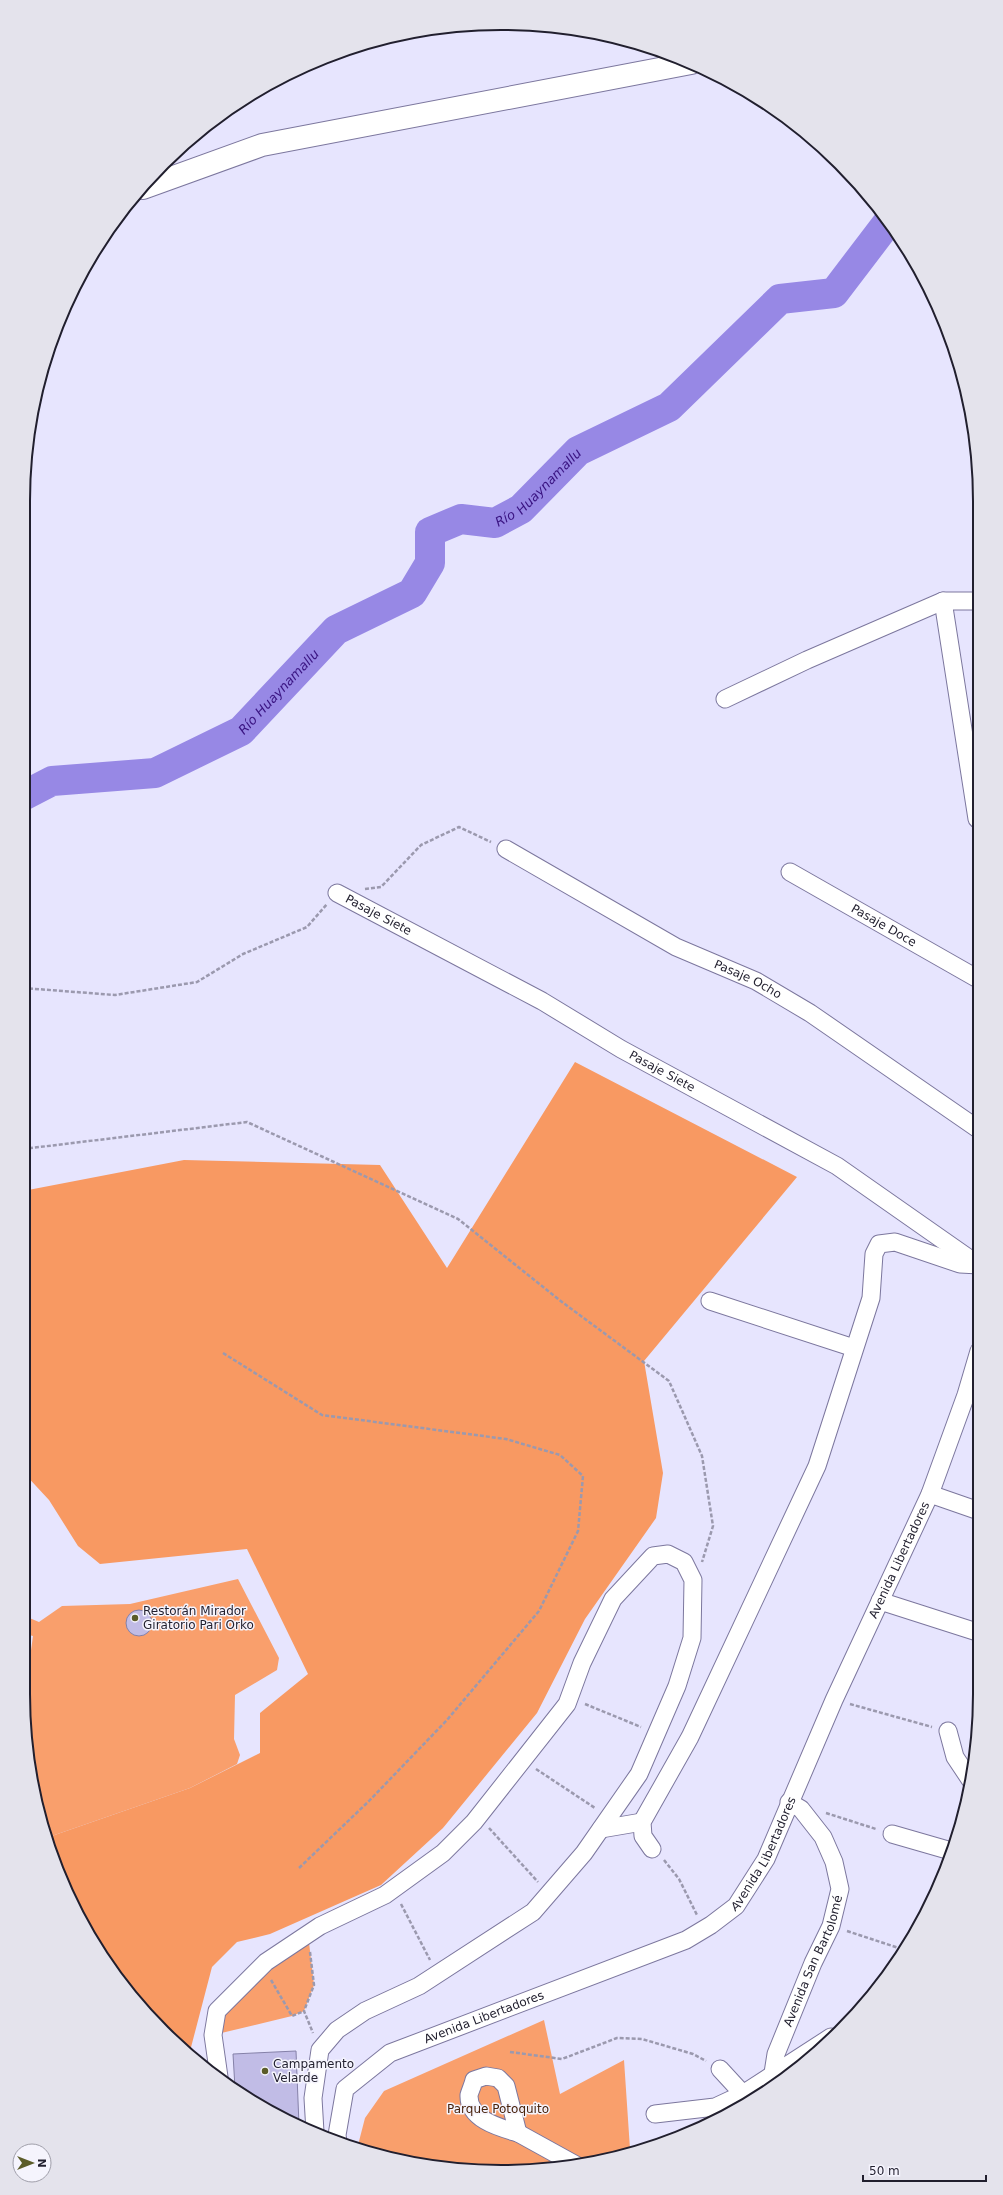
<svg xmlns="http://www.w3.org/2000/svg" width="1003" height="2195" font-family="'DejaVu Sans',sans-serif">
	<style>
		.green { fill: #f99f6c }
		.forest { fill: #f89962 }
		.lines { fill: none; stroke-linecap: round; stroke-linejoin: round }
		.river { stroke: #9788e5; stroke-width: 30 }
		.building { fill: #c1bce6; stroke: #8581a8 }
		.minor-casing { stroke: #7c779e; stroke-width: 19 }
		.highway-casing { stroke: #7c779e; stroke-width: 24 }
		.path { stroke: #9b99ae; stroke-width: 2.5; stroke-dasharray: 4 2; stroke-linecap: butt }
		.minor { stroke: #fff; stroke-width: 17 }
		.highway { stroke: #fff; stroke-width: 22 }
		.poi-dot { fill: #5b5c29; stroke: #f5f4fd; stroke-width: 1.5 }
		.labels { text-anchor: middle; dominant-baseline: central; stroke-width: 3; stroke-linejoin: round; paint-order: stroke }
		.street-label { font-size: 12px; fill: #211f2e; stroke: #f5f4fd }
		.poi-label { font-size: 12px; fill: #211f2e; stroke: #f5f4fd; text-anchor: start }
		.park-label { font-size: 12px; fill: #49240d; stroke: #f5f4fd }
		.water-label { font-size: 13px; font-style: italic; fill: #3a1482; stroke: #f5f4fd }
		.rim { fill: none; stroke: #211f2e; stroke-width: 2 }
	</style>
	<rect width="100%" height="100%" fill="#e7e5fe"/>
	<!-- green -->
	<path class="green" d="M238 1579 279 1658 277 1670 235 1695 234 1739 240 1755 237 1764 190 1788 46 1838 32 1787 24 1701 33 1636 25 1634 27 1617 39 1622 62 1606 130 1604Z
		M308 1934 314 1985 304 2011 292 2016 213 2035 217 2011Z
		M544 2020 560 2094 624 2060 630 2149H645L564 2168 501 2172 408 2163 357 2149 365 2118 384 2091Z"/>
	<!-- forest -->
	<path class="forest" d="M575 1062 797 1177 644 1361 663 1473 656 1518 585 1619 537 1713 443 1828 381 1885 270 1934 237 1942 212 1967 189 2055 142 2009 87 1933 46 1838 190 1788 260 1753V1713L308 1674 247 1549 100 1564 78 1546 49 1500 23 1472V1191L184 1160 380 1165 447 1268Z"/>
	<g class="lines">
		<!-- river -->
		<path class="river" id="s1" d="M23 796 52 781 155 773 241 731 336 630 412 593 430 563V532L461 519 495 523 521 509 578 451 669 407 780 299 834 293 888 222"/>
	</g>
	<!-- building -->
	<path class="building" d="M126 1623a13 13 0 1 1 26 0a13 13 0 1 1-26 0Z
		M296 2051 299 2125 262 2108 235 2088 233 2054Z"/>
	<g class="lines">
		<defs>
			<g id="minor">
				<path d="M976 601H943L977 819"/>
				<path d="M725 699 807 660 943 601"/>
				<path id="s2" d="M506 849 676 947 756 981 810 1013 978 1129"/>
				<path id="s3" d="M790 872 978 979"/>
				<path id="s4" d="M337 893 542 1001 621 1049 837 1166 977 1264"/>
				<path d="M710 1301 854 1348"/>
				<path d="M930 1494 979 1511"/>
				<path d="M880 1601 980 1633"/>
				<path d="M948 1731 955 1757 971 1781"/>
				<path d="M601 1829 642 1822"/>
				<path d="M892 1834 951 1851"/>
				<path d="M652 1849 643 1836 642 1822 690 1737 817 1466 871 1298 874 1254 879 1244 895 1242 960 1264 979 1265"/>
				<path d="M720 2069 743 2094"/>
				<path d="M486 2076 498 2078 506 2086 518 2133C501 2128 468 2120 469 2095 470 2091 473 2085 474 2080Z"/>
				<path d="M219 2077 213 2035 217 2011 266 1962 320 1926 385 1895 443 1853 474 1822 567 1704 582 1663 613 1599 653 1556 668 1554 684 1562 693 1580 692 1638 677 1686 639 1774 584 1853 533 1912 419 1986 365 2011 337 2030 320 2050 313 2098 315 2132"/>
				<path id="s5" d="M775 2085 773 2073 776 2054 813 1963 831 1926 840 1889 834 1862 823 1837 801 1809 789 1802"/>
				<path d="M655 2114 715 2107 743 2094 831 2037"/>
				<path d="M518 2133 576 2165"/>
				<path id="s6" d="M338 2142 337 2135 345 2089 390 2053 686 1940 711 1925 736 1906 766 1859 834 1700 930 1494 966 1395 979 1351"/>
			</g>
			<path id="highway" d="M143 188 262 145 691 63"/>
		</defs>
		<!-- minor casing -->
		<use href="#minor" class="minor-casing"/>
		<!-- highway casing -->
		<use href="#highway" class="highway-casing"/>
		<!-- path -->
		<path class="path" d="M365 889 381 887 421 845 459 827 491 842
			M23 988 115 995 197 982 243 954 307 927 327 904
			M23 1149 247 1122 458 1219 562 1302 669 1381 702 1456 713 1526 702 1562
			M223 1353 322 1415 506 1439 560 1455 583 1476 578 1531 539 1611 447 1720 369 1801 298 1869
			M585 1704 641 1727
			M850 1704 932 1727
			M536 1769 595 1808
			M826 1813 876 1829
			M489 1828 538 1882
			M664 1860 679 1879 697 1915
			M401 1904 430 1960
			M847 1931 905 1950
			M310 1952 314 1985 304 2011 313 2033
			M271 1980 292 2016 304 2011
			M510 2052 562 2059 617 2038 642 2039 693 2054 706 2061"/>
		<!-- minor -->
		<use href="#minor" class="minor"/>
		<!-- highway -->
		<use href="#highway" class="highway"/>
	</g>
	<!-- markers -->
	<g class="poi-dot">
		<circle cx="135" cy="1618" r="4"/>
		<circle cx="265" cy="2071" r="4"/>
	</g>
	<g class="labels">
		<!-- street labels -->
		<g class="street-label">
			<text stroke="none"><textPath href="#s4" startOffset="47">Pasaje Siete</textPath></text>
			<text stroke="none"><textPath href="#s3" startOffset="108">Pasaje Doce</textPath></text>
			<text stroke="none"><textPath href="#s2" startOffset="275">Pasaje Ocho</textPath></text>
			<text stroke="none"><textPath href="#s4" startOffset="371">Pasaje Siete</textPath></text>
			<text stroke="none"><textPath href="#s6" startOffset="872">Avenida Libertadores</textPath></text>
			<text stroke="none"><textPath href="#s6" startOffset="548">Avenida Libertadores</textPath></text>
			<text stroke="none"><textPath href="#s5" startOffset="132">Avenida San Bartolomé</textPath></text>
			<text stroke="none"><textPath href="#s6" startOffset="212">Avenida Libertadores</textPath></text>
		</g>
		<!-- poi labels -->
		<g class="poi-label">
			<text x="143" y="1611">Restorán Mirador<tspan x="143" dy="14">Giratorio Pari Orko</tspan></text>
			<text x="273" y="2064">Campamento<tspan x="273" dy="14">Velarde</tspan></text>
		</g>
		<!-- park labels -->
		<g class="park-label">
			<text x="498" y="2109">Parque Potoquito</text>
		</g>
		<!-- water labels -->
		<g class="water-label">
			<text stroke="none"><textPath href="#s1" startOffset="645">Río Huaynamallu</textPath></text>
			<text stroke="none"><textPath href="#s1" startOffset="286">Río Huaynamallu</textPath></text>
		</g>
	</g>
	<!-- crop -->
	<path d="M0 0H1003V2195H0ZM501 30H502A471 471 0 0 1 973 501V1694A471 471 0 0 1 502 2165H501A471 471 0 0 1 30 1694V501A471 471 0 0 1 501 30Z" fill="#e4e3ec" fill-rule="evenodd"/>
	<path class="rim" d="M501 30H502A471 471 0 0 1 973 501V1694A471 471 0 0 1 502 2165H501A471 471 0 0 1 30 1694V501A471 471 0 0 1 501 30Z"/>
	<!-- north arrow -->
	<g transform="translate(32 2163) rotate(90)"><circle r="19" fill="#f5f4fd" stroke="#a09faa"/>
	<path d="M0-3L7 15L0 10L-7 15Z" fill="#5b5c29"/>
	<text y="-6" font-size="11" font-weight="bold" text-anchor="middle" fill="#211f2e">N</text>
	</g>
	<!-- scale -->
	<path d="M863 2175v6h123v-6" fill="none" stroke="#211f2e" stroke-width="2"/>
	<text x="869" y="2175" font-size="12" fill="#211f2e" stroke="#f5f4fd" stroke-width="3" paint-order="stroke">50 m</text>
</svg>
